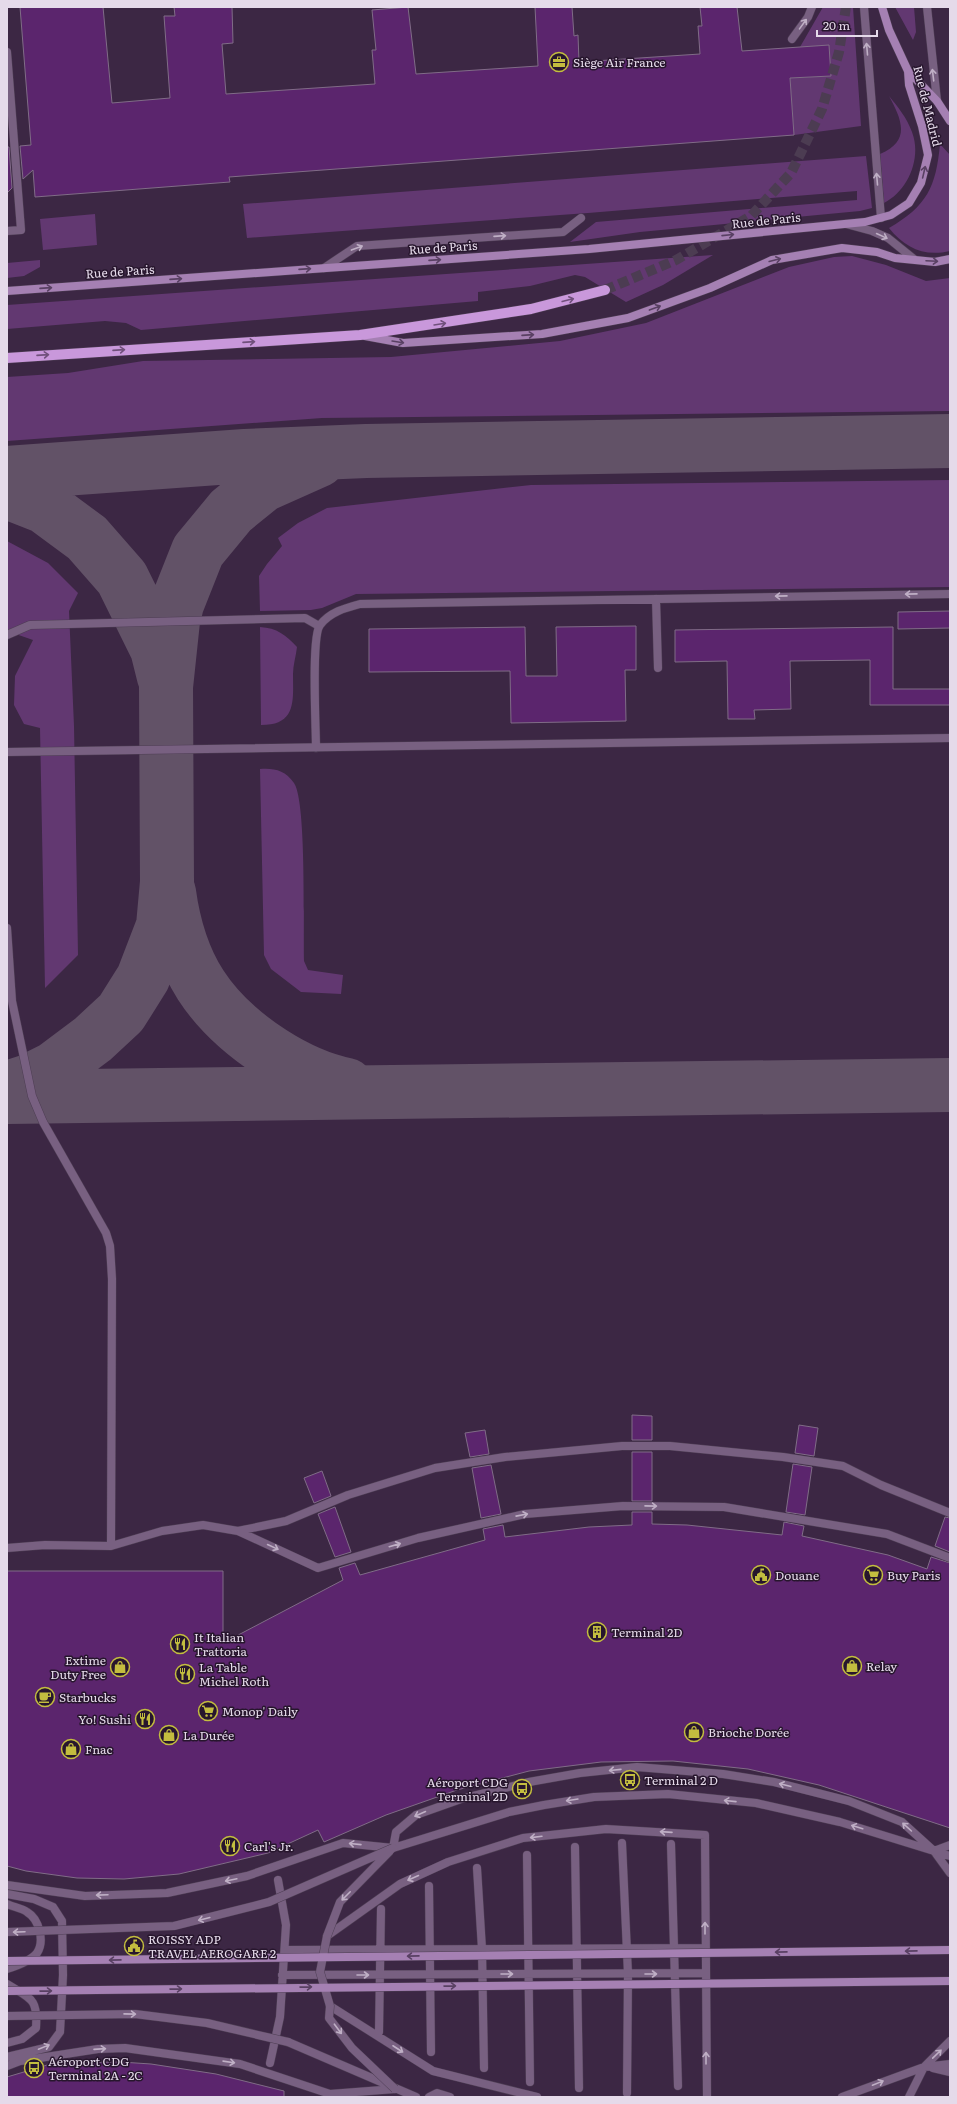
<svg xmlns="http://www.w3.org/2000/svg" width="957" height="2104" font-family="Literata,serif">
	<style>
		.built { fill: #3c2744 }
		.green { fill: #623871 }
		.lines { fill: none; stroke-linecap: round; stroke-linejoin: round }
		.taxiway { stroke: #625267; stroke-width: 54 }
		.building { fill: #5b256d; stroke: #806c87 }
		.primary-tunnel { stroke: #4c3c52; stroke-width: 10; stroke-dasharray: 10 5; stroke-linecap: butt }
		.lane-casing { stroke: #4e3e54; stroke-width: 9 }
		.secondary-casing { stroke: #4e3e54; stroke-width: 9 }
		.primary-casing { stroke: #4e3e54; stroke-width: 11 }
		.lane { stroke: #786081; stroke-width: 8 }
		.secondary { stroke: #a580b3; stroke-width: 8 }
		.primary { stroke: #c998db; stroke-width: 10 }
		.lane-bridge-casing { stroke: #4e3e54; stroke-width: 9; stroke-linecap: butt }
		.secondary-bridge-casing { stroke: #4e3e54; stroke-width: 9; stroke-linecap: butt }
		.lane-bridge { stroke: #786081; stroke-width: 8 }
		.secondary-bridge { stroke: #a580b3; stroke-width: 8 }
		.oneway { stroke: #bfafc5 }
		.oneway2 { stroke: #594063 }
		.oneway3 { stroke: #70507b }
		.labels { text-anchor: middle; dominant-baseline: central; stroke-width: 3; stroke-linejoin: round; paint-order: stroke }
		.poi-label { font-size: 12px; fill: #e5daea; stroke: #27162d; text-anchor: start }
		.street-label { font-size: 12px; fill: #e5daea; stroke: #27162d }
	</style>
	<rect width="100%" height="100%" fill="#312037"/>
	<!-- built -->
	<path class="built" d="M7 7H950V2097H7Z"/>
	<!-- green -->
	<path class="green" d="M823 7H853L861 126 794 135 790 78 831 76 800 47Z
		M895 7H914L916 32 913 40Z
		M889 96C898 107 907 118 912 132 922 158 908 191 884 203L880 154C912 141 901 118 889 96Z
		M940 144 950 155V251C924 257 905 248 889 228 927 206 936 187 940 144Z
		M866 156 872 208 860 211 640 232 570 242 596 222 857 200V191L588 213 247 238 243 204Z
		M95 214 97 245 43 250 40 219Z
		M713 255 663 285 626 302 585 277 575 275 530 286 478 292V301L141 330 126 323 105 321 7 329V305Z
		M852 256 886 265 926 281 950 278V411L322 418 7 441V377L68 373 143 361 391 357 560 341 646 323 789 267 834 257Z
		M40 260V267L24 276 7 278V263Z
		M950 480V587L356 594 322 608 311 610 260 611 259 576 267 564 282 546 278 538 298 523 327 508 531 485Z
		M7 541 48 563 78 593 69 611 74 726 78 955 45 988 40 728 24 724 14 705 15 676 33 640 7 631Z
		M260 627C277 628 286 635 297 647 296 656 293 665 293 674 293 700 297 725 261 725Z
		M260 769C274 768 285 770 294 783 307 802 303 930 304 961L308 970 343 975 341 994 301 992 271 969 264 955Z"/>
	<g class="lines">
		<!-- taxiway -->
		<path class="taxiway" d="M7 473 245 456 366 451 950 441
			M7 492 45 507 87 538 122 578 157 649 164 677
			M169 892C179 966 209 1012 272 1053 294 1067 321 1080 347 1085
			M7 1088 29 1081 53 1069 93 1039 121 1013 143 978 163 926 167 882 166 687 173 621 177 604 198 551 231 511 263 485 319 460
			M7 1097 950 1085"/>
	</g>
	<!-- building -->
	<path class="building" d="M20 7H103L112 103 170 98 164 16H175L174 7H232L233 43 222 44 226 94 375 84 372 50H376L372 10 408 7 416 74 538 66 535 7H572L574 36 578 35 579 62 700 54 698 26H702L700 7H737L742 51 829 45 831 76 790 78 794 135 229 177 230 182 35 197 33 170 23 179 20 146 31 145Z
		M7 147H9L12 188 7 193Z
		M950 611V628L898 629V612Z
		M636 626V670H625L626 721 511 723 510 671 369 672V629L525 627 526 676H557L556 627Z
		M893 627V689H950V705H870V660L790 661 791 709 754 710 755 719H728L727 661 675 662V630Z
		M632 1415 652 1416V1440H632Z
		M799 1425 818 1428 814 1456 795 1453Z
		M485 1430 489 1454 470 1457 465 1433Z
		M632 1452H652V1501H632Z
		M793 1464 812 1467 805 1515 786 1512Z
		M491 1465 501 1514 481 1518 472 1468Z
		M322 1471 331 1496 314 1503 304 1478Z
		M335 1507 351 1552 335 1557 318 1514Z
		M632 1512H652V1524L687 1525 782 1535 784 1522 804 1526 802 1536 888 1555 927 1569 931 1557 950 1563V1828L819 1785 748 1769 673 1761 601 1762 529 1771 457 1790 386 1815 324 1842 318 1830 268 1853 179 1874 124 1879 77 1878 26 1871 7 1866V1571H223V1643L343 1580 339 1568 355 1563 360 1575 485 1540 483 1529 503 1525 505 1537 589 1527 632 1525Z
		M945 1517 950 1518V1552L935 1546Z
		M121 2062 151 2064 216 2074 284 2091V2097H7V2077L54 2063Z"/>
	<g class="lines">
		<!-- primary-tunnel -->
		<path class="primary-tunnel" d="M605 290 676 260 751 216 791 173 822 109 839 52 846 7"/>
		<defs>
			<path id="lane" d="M864 7 881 218
				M927 7 937 101
				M792 39 808 17 812 7
				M7 52 21 230 7 231
				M846 224 872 231 888 238 914 259
				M324 268 357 246 563 232 581 218
				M656 599 658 668
				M7 635 30 625 305 618 319 626
				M316 748C316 728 311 637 320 625 330 612 345 608 360 604L950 594
				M7 752 950 738
				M7 928 12 1001 32 1096 43 1122 106 1233 110 1246 112 1279 111 1546
				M238 1531 286 1521 348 1495 435 1468 505 1457 622 1446H670L783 1457 843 1466 881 1485 950 1513
				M7 1548 45 1545 111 1546 162 1531 203 1525 238 1531 318 1568 418 1538 525 1514 623 1506 724 1507 887 1534 950 1558
				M622 1843 628 1974 627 2093
				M671 1844 678 2086
				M575 1847 579 2088
				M393 1848 396 1832 416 1815 461 1799 529 1782 580 1773 637 1767 723 1774 774 1782 849 1801 902 1822 934 1851 950 1856
				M934 1851 950 1845
				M527 1855 530 2082
				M477 1868 482 1949 484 2068
				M7 1885 85 1896 167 1893 247 1876 343 1843 393 1848 509 1812 544 1805 594 1797 668 1794 756 1803 840 1822 934 1851 950 1873
				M429 1886 431 2052
				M7 1894 34 1899 53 1907 62 1921 63 1975 60 2032 49 2047 7 2057
				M7 1904C13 1907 22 1908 27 1912 39 1919 45 1941 37 1953 31 1961 16 1966 7 1969
				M327 1936 400 1884 448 1862 523 1838 606 1829 705 1835 707 2097
				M285 1950 705 1948
				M282 1975 706 1973
				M7 1984C31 1999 38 1998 36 2028L22 2039 7 2043
				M330 2006 433 2071 537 2097
				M379 2032 381 1909
				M288 2042 416 2097
				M270 2063 280 2017 286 1925 278 1880
				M7 2066 20 2061 98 2049 125 2048 240 2064 330 2094 395 2089
				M933 2068 950 2072
				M429 2097 437 2093 450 2097
				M842 2097 924 2067 950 2064
				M909 2097 924 2067 950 2041"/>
			<path id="secondary" d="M908 71 937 101 950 121
				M7 291 589 249 865 222 891 215 909 203 921 183 928 155 922 126 909 85 908 71 889 30 882 7
				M365 336 403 343 542 334 628 318 710 288 772 260 842 248 877 252 895 258 935 262 950 259"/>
			<path id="primary" d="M7 358 360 335 531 309 605 290"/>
		</defs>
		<!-- lane casing -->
		<use href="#lane" class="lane-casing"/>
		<!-- secondary casing -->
		<use href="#secondary" class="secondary-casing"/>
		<!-- primary casing -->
		<use href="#primary" class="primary-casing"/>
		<!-- lane -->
		<use href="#lane" class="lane"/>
		<!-- secondary -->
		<use href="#secondary" class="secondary"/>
		<!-- primary -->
		<use href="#primary" class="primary"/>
		<defs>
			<path id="lane-bridge" d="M390 1851 340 1902 327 1936 320 1972 330 2006 329 2018 352 2048 395 2089
				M7 1932 174 1926 269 1902 393 1848
				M7 2016 135 2014 207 2023 288 2042"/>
			<path id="secondary-bridge" d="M7 1961 950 1950
				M7 1991 950 1981"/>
		</defs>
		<!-- lane-bridge casing -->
		<use href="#lane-bridge" class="lane-bridge-casing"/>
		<!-- secondary-bridge casing -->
		<use href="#secondary-bridge" class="secondary-bridge-casing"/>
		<!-- lane-bridge -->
		<use href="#lane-bridge" class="lane-bridge"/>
		<!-- secondary-bridge -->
		<use href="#secondary-bridge" class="secondary-bridge"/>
	</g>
	<!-- one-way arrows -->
	<defs><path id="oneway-shaft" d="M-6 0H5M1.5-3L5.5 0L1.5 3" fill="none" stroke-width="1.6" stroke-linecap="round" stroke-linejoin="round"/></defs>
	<g class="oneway">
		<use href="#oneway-shaft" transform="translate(803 24) rotate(-54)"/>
		<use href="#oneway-shaft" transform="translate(867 49) rotate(-95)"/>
		<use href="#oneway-shaft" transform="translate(933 75) rotate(-97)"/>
		<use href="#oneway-shaft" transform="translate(877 179) rotate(-95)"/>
		<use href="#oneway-shaft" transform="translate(500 236) rotate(-4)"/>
		<use href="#oneway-shaft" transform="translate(882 236) rotate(25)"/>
		<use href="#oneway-shaft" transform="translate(357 248) rotate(-20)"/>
		<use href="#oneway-shaft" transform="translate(911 594) rotate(179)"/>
		<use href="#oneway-shaft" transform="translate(781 596) rotate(179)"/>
		<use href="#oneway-shaft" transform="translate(651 1506) rotate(1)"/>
		<use href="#oneway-shaft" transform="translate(522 1515) rotate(-11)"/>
		<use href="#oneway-shaft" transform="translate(395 1545) rotate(-16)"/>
		<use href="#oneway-shaft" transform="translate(273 1547) rotate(25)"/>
		<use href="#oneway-shaft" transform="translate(615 1770) rotate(174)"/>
		<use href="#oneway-shaft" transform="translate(785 1785) rotate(-166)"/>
		<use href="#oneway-shaft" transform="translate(572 1800) rotate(171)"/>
		<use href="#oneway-shaft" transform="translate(730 1801) rotate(-174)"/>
		<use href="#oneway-shaft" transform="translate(420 1814) rotate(156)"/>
		<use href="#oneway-shaft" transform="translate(857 1827) rotate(-163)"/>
		<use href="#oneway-shaft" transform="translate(907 1827) rotate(-138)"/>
		<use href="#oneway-shaft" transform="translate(666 1832) rotate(-176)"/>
		<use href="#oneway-shaft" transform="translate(536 1837) rotate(173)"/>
		<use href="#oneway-shaft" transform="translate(355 1844) rotate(-174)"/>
		<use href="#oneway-shaft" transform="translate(413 1878) rotate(156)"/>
		<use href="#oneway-shaft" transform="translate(231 1880) rotate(168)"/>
		<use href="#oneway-shaft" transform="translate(102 1895) rotate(178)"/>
		<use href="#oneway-shaft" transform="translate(346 1896) rotate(135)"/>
		<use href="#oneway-shaft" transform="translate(204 1919) rotate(166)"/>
		<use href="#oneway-shaft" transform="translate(705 1928) rotate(-90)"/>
		<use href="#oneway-shaft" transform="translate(19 1932) rotate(178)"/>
		<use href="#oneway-shaft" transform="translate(507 1974)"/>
		<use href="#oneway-shaft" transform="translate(651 1974)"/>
		<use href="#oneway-shaft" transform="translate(363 1975)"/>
		<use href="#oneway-shaft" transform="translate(130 2014) rotate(1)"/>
		<use href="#oneway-shaft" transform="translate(338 2029) rotate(53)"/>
		<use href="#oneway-shaft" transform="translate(44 2047) rotate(-22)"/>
		<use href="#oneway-shaft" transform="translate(100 2049) rotate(-4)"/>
		<use href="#oneway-shaft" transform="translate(398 2049) rotate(33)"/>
		<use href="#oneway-shaft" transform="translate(937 2054) rotate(-44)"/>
		<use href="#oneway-shaft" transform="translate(706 2058) rotate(-90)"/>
		<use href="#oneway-shaft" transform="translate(229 2062) rotate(8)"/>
		<use href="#oneway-shaft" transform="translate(878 2083) rotate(-22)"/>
	</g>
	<g class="oneway2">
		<use href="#oneway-shaft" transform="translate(924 172) rotate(-77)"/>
		<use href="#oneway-shaft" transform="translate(728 235) rotate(-6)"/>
		<use href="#oneway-shaft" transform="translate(435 260) rotate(-4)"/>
		<use href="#oneway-shaft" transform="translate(775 260) rotate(-14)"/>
		<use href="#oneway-shaft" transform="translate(932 261) rotate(3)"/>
		<use href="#oneway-shaft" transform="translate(305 269) rotate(-4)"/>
		<use href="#oneway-shaft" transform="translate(176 279) rotate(-4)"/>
		<use href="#oneway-shaft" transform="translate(46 288) rotate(-4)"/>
		<use href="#oneway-shaft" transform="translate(655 308) rotate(-20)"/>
		<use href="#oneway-shaft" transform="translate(528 335) rotate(-4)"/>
		<use href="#oneway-shaft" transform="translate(398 342) rotate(9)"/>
		<use href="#oneway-shaft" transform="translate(911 1951) rotate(179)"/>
		<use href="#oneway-shaft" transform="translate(781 1952) rotate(179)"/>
		<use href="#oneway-shaft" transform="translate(413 1956) rotate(179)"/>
		<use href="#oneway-shaft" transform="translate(115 1960) rotate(179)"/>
		<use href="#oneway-shaft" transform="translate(450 1986) rotate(-1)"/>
		<use href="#oneway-shaft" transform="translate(306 1987) rotate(-1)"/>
		<use href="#oneway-shaft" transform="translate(176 1989) rotate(-1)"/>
		<use href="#oneway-shaft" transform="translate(46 1991) rotate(-1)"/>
	</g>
	<g class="oneway3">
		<use href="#oneway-shaft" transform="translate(568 300) rotate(-14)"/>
		<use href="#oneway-shaft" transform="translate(440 324) rotate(-9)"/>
		<use href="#oneway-shaft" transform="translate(249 342) rotate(-4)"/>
		<use href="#oneway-shaft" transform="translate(119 350) rotate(-4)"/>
		<use href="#oneway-shaft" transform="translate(43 355) rotate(-4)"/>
	</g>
	<!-- icons -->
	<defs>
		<symbol id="office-ring" viewBox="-11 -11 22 22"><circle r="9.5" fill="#27162d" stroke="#c3bd3f" stroke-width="1.5"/><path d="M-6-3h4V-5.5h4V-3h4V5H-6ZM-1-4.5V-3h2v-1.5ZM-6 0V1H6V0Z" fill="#c3bd3f"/></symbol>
		<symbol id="civic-ring" viewBox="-11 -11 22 22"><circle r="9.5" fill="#27162d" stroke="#c3bd3f" stroke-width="1.5"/><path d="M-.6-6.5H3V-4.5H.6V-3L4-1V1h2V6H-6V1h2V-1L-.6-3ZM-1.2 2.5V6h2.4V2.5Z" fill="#c3bd3f"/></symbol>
		<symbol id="supermarket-ring" viewBox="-11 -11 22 22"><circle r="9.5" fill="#27162d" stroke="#c3bd3f" stroke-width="1.5"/><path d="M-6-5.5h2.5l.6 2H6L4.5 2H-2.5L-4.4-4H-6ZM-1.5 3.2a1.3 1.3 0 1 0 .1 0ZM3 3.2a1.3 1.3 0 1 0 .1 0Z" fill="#c3bd3f"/></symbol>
		<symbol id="building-ring" viewBox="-11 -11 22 22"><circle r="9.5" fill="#27162d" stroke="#c3bd3f" stroke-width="1.5"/><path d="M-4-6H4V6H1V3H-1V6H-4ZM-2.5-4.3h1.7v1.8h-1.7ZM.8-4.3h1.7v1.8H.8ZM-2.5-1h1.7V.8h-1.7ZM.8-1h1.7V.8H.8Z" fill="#c3bd3f"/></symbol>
		<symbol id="restaurant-ring" viewBox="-11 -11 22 22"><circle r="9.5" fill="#27162d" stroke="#c3bd3f" stroke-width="1.5"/><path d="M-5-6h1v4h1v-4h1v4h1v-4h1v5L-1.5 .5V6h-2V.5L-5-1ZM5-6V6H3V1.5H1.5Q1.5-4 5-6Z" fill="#c3bd3f"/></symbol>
		<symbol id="shop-ring" viewBox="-11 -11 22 22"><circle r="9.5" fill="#27162d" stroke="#c3bd3f" stroke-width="1.5"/><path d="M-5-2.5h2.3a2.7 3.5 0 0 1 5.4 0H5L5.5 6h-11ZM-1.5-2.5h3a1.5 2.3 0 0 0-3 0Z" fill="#c3bd3f"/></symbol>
		<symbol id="cafe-ring" viewBox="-11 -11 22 22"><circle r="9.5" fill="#27162d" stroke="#c3bd3f" stroke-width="1.5"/><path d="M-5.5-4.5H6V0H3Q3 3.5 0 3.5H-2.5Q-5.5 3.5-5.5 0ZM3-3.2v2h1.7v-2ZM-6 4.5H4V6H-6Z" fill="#c3bd3f"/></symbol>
		<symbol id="bus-ring" viewBox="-11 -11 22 22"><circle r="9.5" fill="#27162d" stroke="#c3bd3f" stroke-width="1.5"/><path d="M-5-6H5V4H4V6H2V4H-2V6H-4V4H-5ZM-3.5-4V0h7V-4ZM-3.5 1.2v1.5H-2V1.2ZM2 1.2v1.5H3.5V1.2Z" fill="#c3bd3f"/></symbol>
	</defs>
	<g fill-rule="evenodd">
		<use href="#office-ring" x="548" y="51" width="22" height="22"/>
		<use href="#civic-ring" x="750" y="1564" width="22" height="22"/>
		<use href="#supermarket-ring" x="862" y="1564" width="22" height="22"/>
		<use href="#building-ring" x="586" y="1621" width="22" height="22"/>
		<use href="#restaurant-ring" x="169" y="1633" width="22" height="22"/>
		<use href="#shop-ring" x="841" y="1655" width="22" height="22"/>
		<use href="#shop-ring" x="109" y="1656" width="22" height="22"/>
		<use href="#restaurant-ring" x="174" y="1663" width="22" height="22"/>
		<use href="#cafe-ring" x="34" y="1686" width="22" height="22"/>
		<use href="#supermarket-ring" x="197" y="1700" width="22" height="22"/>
		<use href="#restaurant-ring" x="134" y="1708" width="22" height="22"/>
		<use href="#shop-ring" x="683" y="1721" width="22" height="22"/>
		<use href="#shop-ring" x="158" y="1724" width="22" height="22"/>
		<use href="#shop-ring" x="60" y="1738" width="22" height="22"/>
		<use href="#bus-ring" x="619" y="1769" width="22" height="22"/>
		<use href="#bus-ring" x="511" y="1778" width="22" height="22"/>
		<use href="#restaurant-ring" x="219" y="1835" width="22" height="22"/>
		<use href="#civic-ring" x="123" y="1935" width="22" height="22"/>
		<use href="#bus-ring" x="23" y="2057" width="22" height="22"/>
	</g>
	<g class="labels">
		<!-- poi labels -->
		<g class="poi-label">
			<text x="573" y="62">Siège Air France</text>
			<text x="775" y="1575">Douane</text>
			<text x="887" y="1575">Buy Paris</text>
			<text x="611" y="1632">Terminal 2D</text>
			<text x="194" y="1637">It Italian<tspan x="194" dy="14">Trattoria</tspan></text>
			<text x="106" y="1660" text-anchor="end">Extime<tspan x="106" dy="14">Duty Free</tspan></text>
			<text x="866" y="1666">Relay</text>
			<text x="199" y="1667">La Table<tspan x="199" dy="14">Michel Roth</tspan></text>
			<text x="59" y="1697">Starbucks</text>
			<text x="222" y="1711">Monop' Daily</text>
			<text x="131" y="1719" text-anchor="end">Yo! Sushi</text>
			<text x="708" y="1732">Brioche Dorée</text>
			<text x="183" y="1735">La Durée</text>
			<text x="85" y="1749">Fnac</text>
			<text x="644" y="1780">Terminal 2 D</text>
			<text x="508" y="1782" text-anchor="end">Aéroport CDG<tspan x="508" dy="14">Terminal 2D</tspan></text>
			<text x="244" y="1846">Carl's Jr.</text>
			<text x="148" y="1939">ROISSY ADP<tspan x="148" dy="14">TRAVEL AEROGARE 2</tspan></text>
			<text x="48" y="2061">Aéroport CDG<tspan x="48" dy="14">Terminal 2A - 2C</tspan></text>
		</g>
		<!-- street labels -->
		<g class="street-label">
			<text transform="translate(928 106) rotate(76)">Rue de Madrid</text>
			<text transform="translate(766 220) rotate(-6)">Rue de Paris</text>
			<text transform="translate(443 247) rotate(-4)">Rue de Paris</text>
			<text transform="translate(120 271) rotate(-4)">Rue de Paris</text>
		</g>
	</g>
	<!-- border -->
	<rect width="957" height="2104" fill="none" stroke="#e5daea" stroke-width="16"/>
	<!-- scale -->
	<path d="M817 30v6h60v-6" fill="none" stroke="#e5daea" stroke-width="2"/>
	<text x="823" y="30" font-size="12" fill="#e5daea" stroke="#27162d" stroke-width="3" paint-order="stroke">20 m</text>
</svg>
